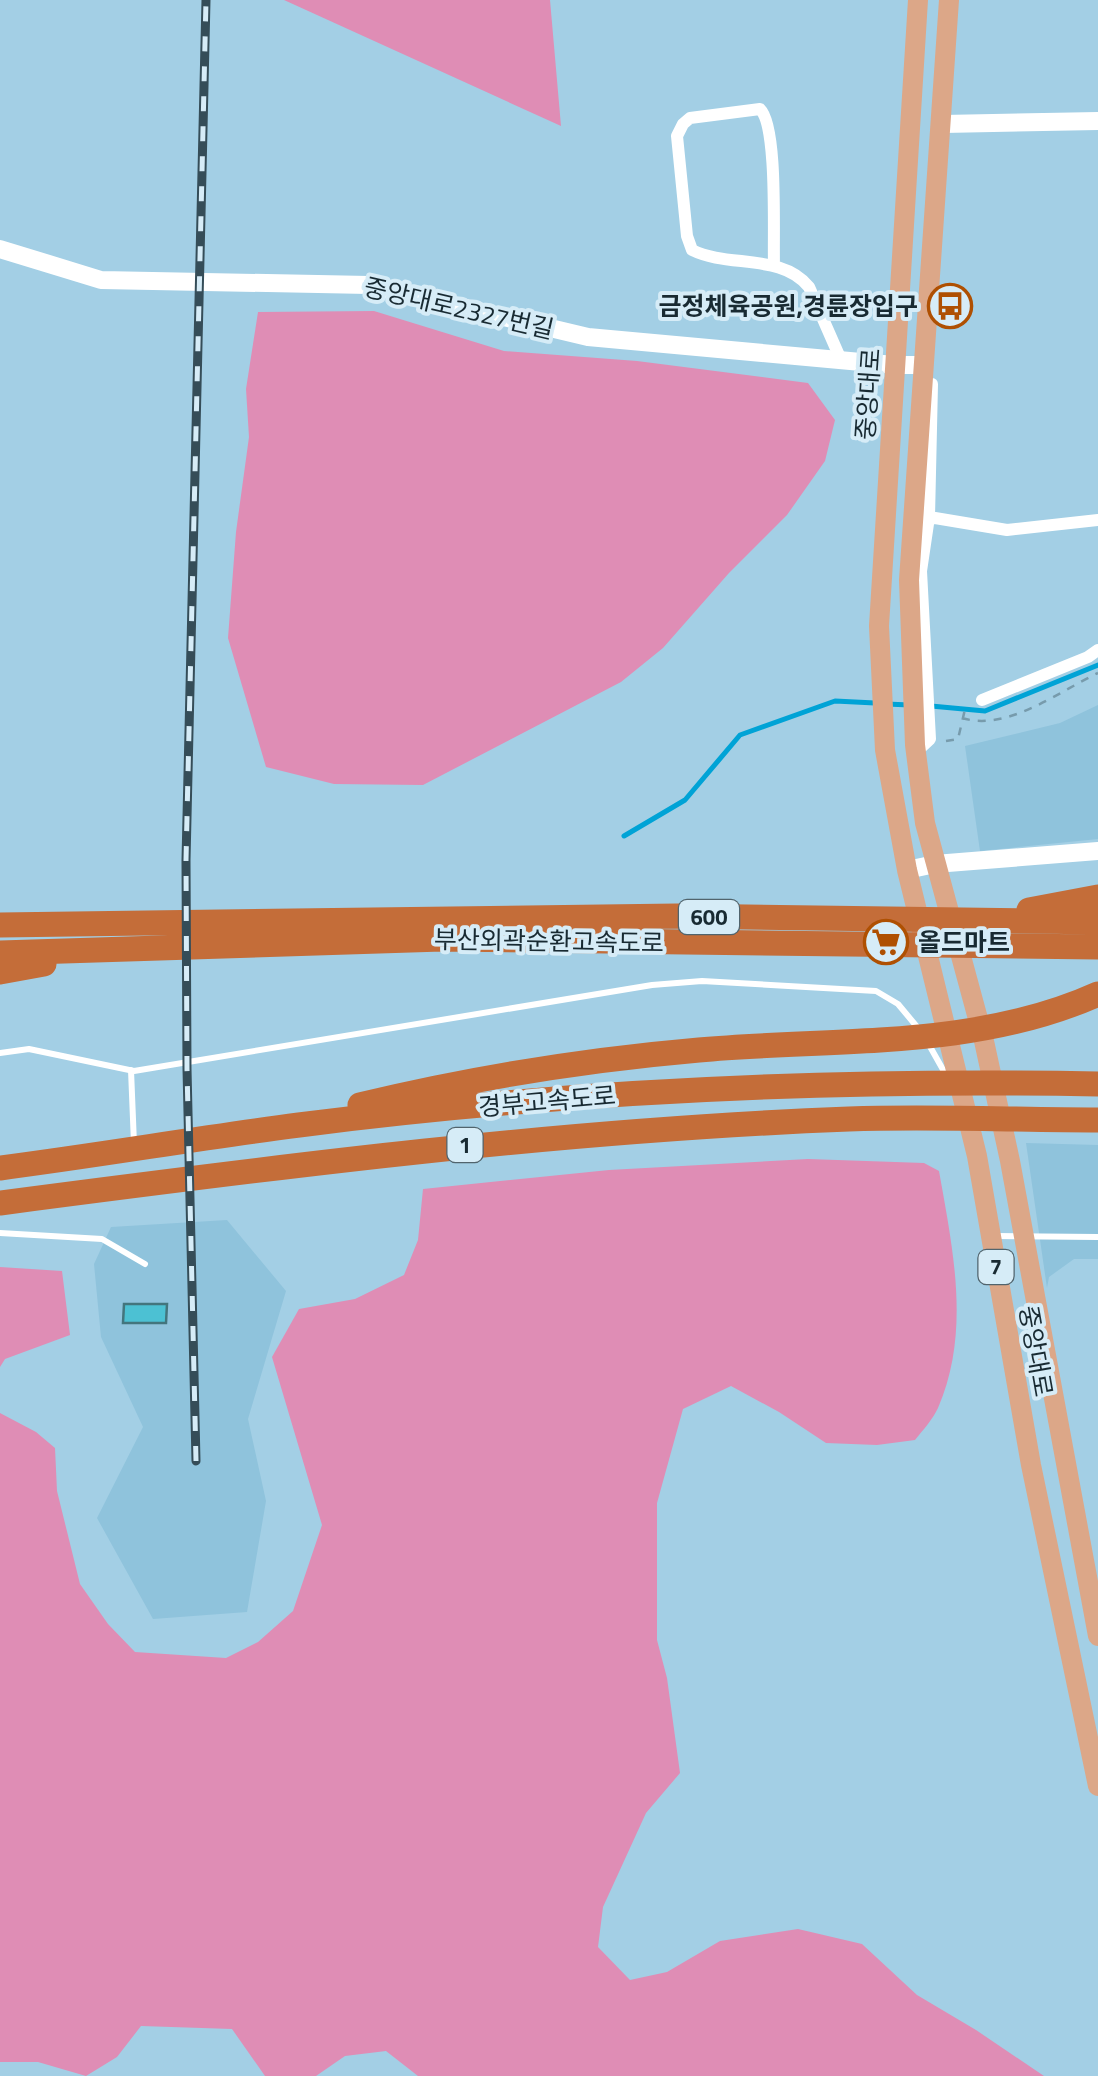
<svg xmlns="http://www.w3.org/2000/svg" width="1098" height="2076" font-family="'Titillium Web','Noto Sans KR',sans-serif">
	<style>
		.built { fill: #8fc3dc }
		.green { fill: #df8db5 }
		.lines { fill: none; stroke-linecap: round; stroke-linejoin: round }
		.stream { stroke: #00a3d6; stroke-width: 5 }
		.building { fill: #4cc1d3; stroke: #43757d; stroke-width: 2.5 }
		.path { stroke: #779bac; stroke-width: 2.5; stroke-dasharray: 8 8; stroke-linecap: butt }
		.service { stroke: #fff; stroke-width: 6 }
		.minor { stroke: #fff; stroke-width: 12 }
		.tertiary { stroke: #fff; stroke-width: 18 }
		.primary { stroke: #dca788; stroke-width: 20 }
		.motorway { stroke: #c46d39; stroke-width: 25 }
		.rail-casing { stroke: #354d58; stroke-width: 9 }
		.rail { stroke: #d6ecf7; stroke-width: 5; stroke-dasharray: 15; stroke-linecap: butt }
		.labels { text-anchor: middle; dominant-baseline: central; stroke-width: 8; stroke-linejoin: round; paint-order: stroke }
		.shield { fill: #d6ecf7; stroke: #51646d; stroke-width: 2.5 }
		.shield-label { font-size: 22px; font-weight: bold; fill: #182a32 }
		.poi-label { font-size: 25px; font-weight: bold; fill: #182a32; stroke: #d6ecf7; text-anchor: end }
		.street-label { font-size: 25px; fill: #182a32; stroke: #d6ecf7 }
	</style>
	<rect width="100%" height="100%" fill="#a3cfe5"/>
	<!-- built -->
	<path class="built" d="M1098 705V839L980 851 965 746 1060 723Z
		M1026 1143 1098 1145V1259H1074L1049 1277 1047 1288Z
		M227 1220 286 1291 248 1419 266 1501 247 1612 153 1619 97 1518 143 1427 101 1337 94 1264 111 1227Z"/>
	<!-- green -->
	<path class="green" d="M284 0H550L561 126Z
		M374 311 504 351 637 361 808 383 835 420 825 461 787 515 729 573 663 648 621 682 423 785 334 784 266 767 228 638 236 532 249 437 246 389 258 312Z
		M808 1159 924 1163 939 1171C953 1250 971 1332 938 1408 933 1419 923 1430 915 1440L877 1445 826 1443 779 1412 731 1386 683 1409 657 1503V1640L667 1678 680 1773 646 1813 603 1907 598 1947 630 1980 667 1972 720 1941 798 1929 862 1944 917 1995 976 2030 1044 2076H418L386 2051 345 2056 316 2076H265L232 2029 141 2026 117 2057 86 2076 38 2062H0V1413L36 1432 55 1448 57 1491 80 1584 108 1624 135 1652 226 1658 258 1642 293 1611 322 1525 272 1357 299 1309 355 1299 404 1275 418 1240 423 1189 609 1170Z
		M0 1267 62 1271 70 1335 5 1359 0 1367Z"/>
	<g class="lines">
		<!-- stream -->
		<path class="stream" d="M886 704 910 705
			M931 706 985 711 1098 665
			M624 836 685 800 740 735 835 701 875 703"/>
	</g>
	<!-- building -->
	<path class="building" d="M124 1304H167L166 1323H123Z"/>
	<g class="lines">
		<!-- path -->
		<path class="path" d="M962 718C1007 732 1058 692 1098 673
			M946 741 958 739 966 705"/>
		<!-- service -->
		<path class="service" d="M928 1043 946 1075
			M0 1053 29 1049 134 1071 652 985 702 981 876 991 898 1004 918 1028
			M131 1070 134 1144
			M0 1233 102 1239 145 1264
			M997 1236 1098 1237"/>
		<!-- minor -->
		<path class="minor" d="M774 266C773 235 778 126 760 109L690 118 683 124 677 136 687 236 692 250C728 268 782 253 809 287L841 360
			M929 517 1007 530 1098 520
			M982 700 1088 657 1098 650
			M916 752 930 739 921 571 929 517 932 384"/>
		<!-- tertiary -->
		<path class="tertiary" d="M943 124 1098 121
			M0 249 101 280 369 285 588 337 894 365H921
			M907 870 935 864 1098 851"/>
		<!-- primary -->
		<path class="primary" d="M918 0 879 626 885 750 907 870 977 1156 1031 1465 1098 1786
			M949 0 909 580 915 745 925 823 984 1041 1010 1161 1098 1636"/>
		<!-- motorway -->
		<path class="motorway" d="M1029 910 1098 897
			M0 925 677 916 1098 922
			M0 953 442 939 1098 947
			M0 972 44 964
			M360 1105C472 1078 584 1060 699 1050 832 1038 974 1050 1098 994
			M0 1168C100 1155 199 1138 299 1125 564 1091 831 1079 1098 1084
			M0 1203C282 1166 564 1130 849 1119 932 1116 1015 1120 1098 1120"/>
		<defs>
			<path id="rail" d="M196 1461 187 1069 186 860 206 0"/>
		</defs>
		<!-- rail casing -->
		<use href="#rail" class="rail-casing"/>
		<!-- rail -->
		<use href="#rail" class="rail"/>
	</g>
	<!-- icons -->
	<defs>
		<symbol id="bus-ring" viewBox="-11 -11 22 22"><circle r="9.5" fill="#d6ecf7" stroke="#af5002" stroke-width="1.5"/><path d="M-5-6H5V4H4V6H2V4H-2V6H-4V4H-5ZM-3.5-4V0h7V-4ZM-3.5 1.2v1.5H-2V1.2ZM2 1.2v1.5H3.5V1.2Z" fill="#af5002"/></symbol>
		<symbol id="supermarket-ring" viewBox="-11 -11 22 22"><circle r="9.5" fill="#d6ecf7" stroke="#af5002" stroke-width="1.5"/><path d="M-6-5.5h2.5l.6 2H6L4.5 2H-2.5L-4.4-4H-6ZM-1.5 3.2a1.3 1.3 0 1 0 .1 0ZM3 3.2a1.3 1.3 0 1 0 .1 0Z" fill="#af5002"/></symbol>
	</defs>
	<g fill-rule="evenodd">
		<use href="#bus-ring" x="925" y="281" width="50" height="50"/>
		<use href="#supermarket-ring" x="861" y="917" width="50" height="50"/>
	</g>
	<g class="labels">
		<!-- shield labels -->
		<g class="shield">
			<rect x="679" y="900" width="60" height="34" rx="8"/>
			<rect x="447.5" y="1128" width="35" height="34" rx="8"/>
			<rect x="978.5" y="1250" width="35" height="34" rx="8"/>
		</g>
		<g class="shield-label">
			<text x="709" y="917">600</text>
			<text x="465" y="1145">1</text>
			<text x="996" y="1267">7</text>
		</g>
		<!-- poi labels -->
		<g class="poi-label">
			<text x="918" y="306">금정체육공원,경륜장입구</text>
			<text x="918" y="942" text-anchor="start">올드마트</text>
		</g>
		<!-- street labels -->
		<g class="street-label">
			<text transform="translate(459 308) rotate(13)">중앙대로2327번길</text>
			<text transform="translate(868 394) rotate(-86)">중앙대로</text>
			<text transform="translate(549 941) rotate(1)">부산외곽순환고속도로</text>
			<text transform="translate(547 1101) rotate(-5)">경부고속도로</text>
			<text transform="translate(1036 1351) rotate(80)">중앙대로</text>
		</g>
	</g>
</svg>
